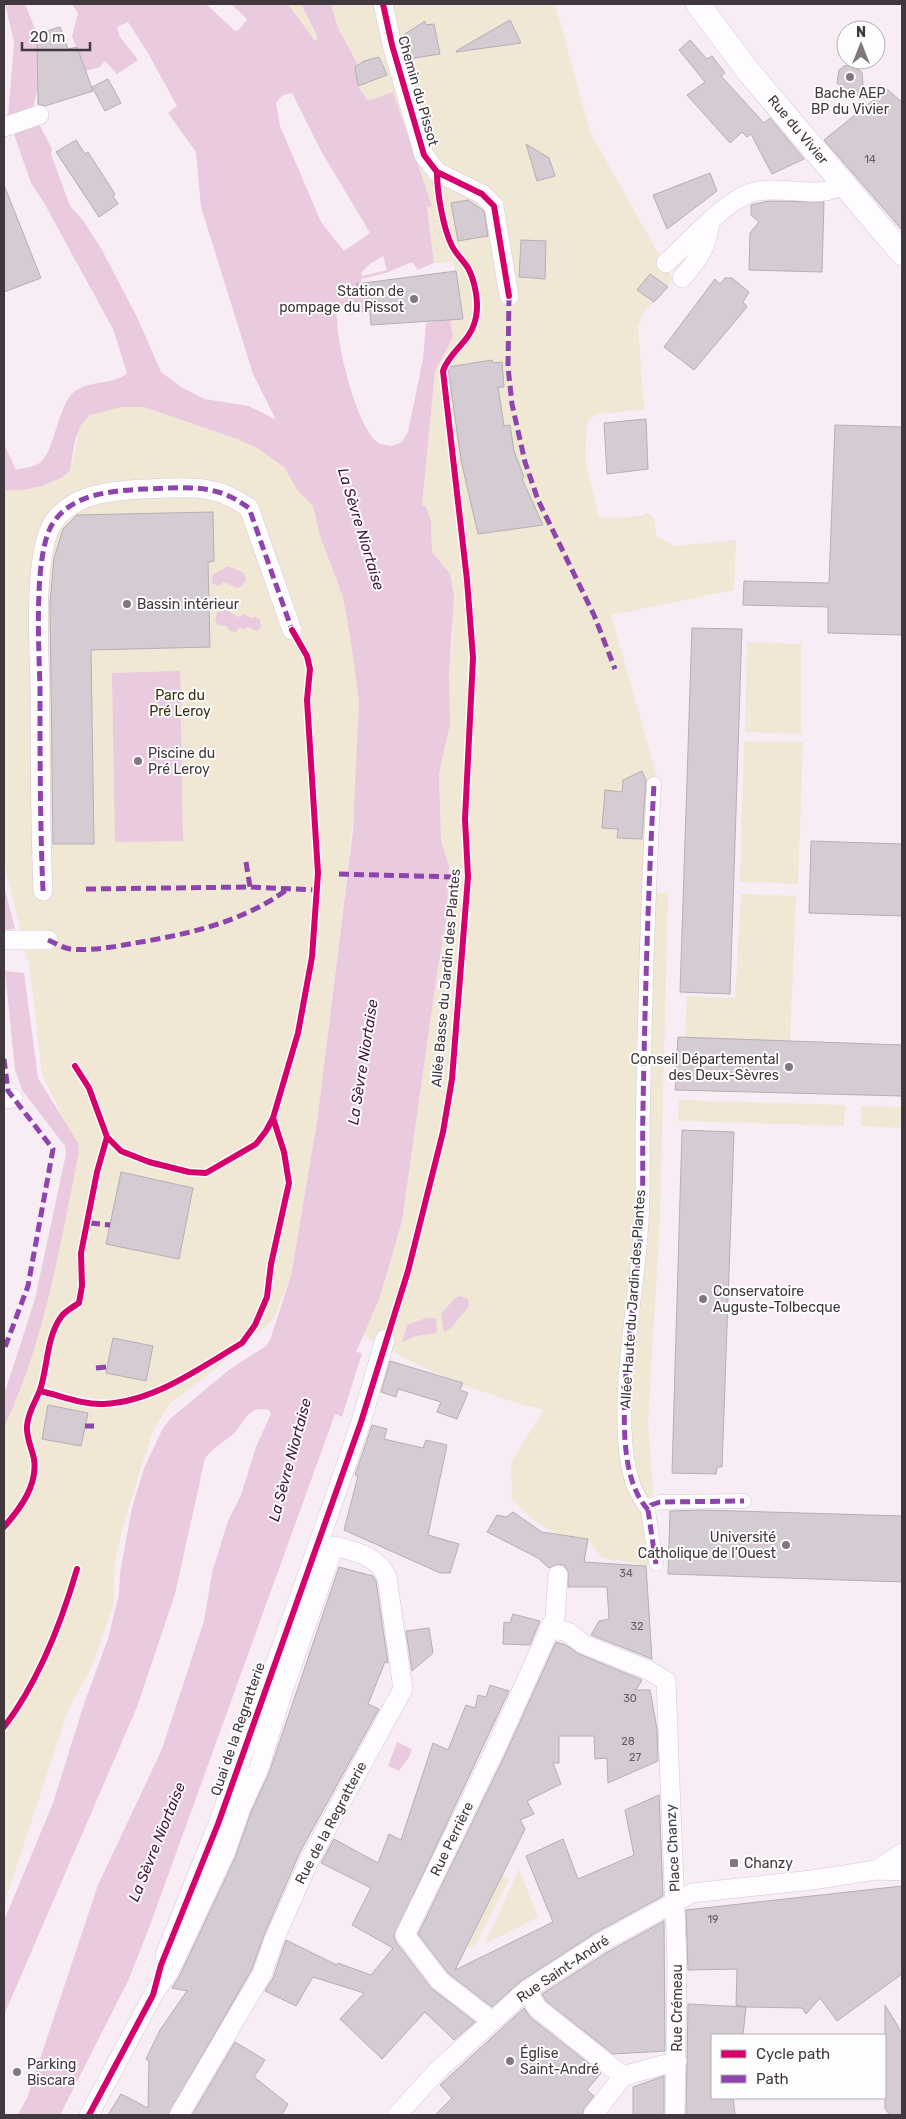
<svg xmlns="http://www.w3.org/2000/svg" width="906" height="2119" font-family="Rubik,sans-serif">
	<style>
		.green { fill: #f0e7d5 }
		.water { fill: #e9cadf; fill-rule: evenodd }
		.building { fill: #d5cbd2; stroke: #b7adb4 }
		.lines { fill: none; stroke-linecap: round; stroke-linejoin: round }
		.pedestrian-casing { stroke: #d3c9d0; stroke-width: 15 }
		.minor-casing { stroke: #d3c9d0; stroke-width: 20 }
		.tertiary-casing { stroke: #d3c9d0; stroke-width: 25 }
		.pedestrian { stroke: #fefcfe; stroke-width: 14 }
		.minor { stroke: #fefcfe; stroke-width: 19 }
		.tertiary { stroke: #fefcfe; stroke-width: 24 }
		.quiet { stroke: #8e44ad; stroke-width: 5; stroke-dasharray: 10 5; stroke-linecap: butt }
		.cycleway-casing { stroke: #fdfdfd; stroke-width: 9 }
		.cycleway { stroke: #d6006c; stroke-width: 6 }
		.poi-dot { fill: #81777e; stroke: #fdfdfd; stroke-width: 2 }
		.labels { text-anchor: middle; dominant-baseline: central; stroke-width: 4; stroke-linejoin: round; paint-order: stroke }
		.number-label { font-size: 11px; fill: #665c63 }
		.street-label { font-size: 14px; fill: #41373e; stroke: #fdfdfd }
		.poi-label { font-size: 14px; fill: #41373e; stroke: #fdfdfd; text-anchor: start }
		.park-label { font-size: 14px; fill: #37310d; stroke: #fdfdfd }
		.water-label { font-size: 15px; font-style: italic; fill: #44153a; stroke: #fdfdfd }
	</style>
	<rect width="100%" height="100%" fill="#f8edf5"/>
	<!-- green -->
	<path class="green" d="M288 4H301L317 39 314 40Z
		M331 4H555L590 132 672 278 668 287 650 274 637 290 654 302 644 312 638 326 644 410 596 414 587 422 585 459 599 518 643 516 647 513 654 518 656 536 675 546 736 540 734 590 611 615 659 784 655 894 668 892 660 1219 648 1422 653 1491 651 1566 602 1558 588 1539 559 1535 535 1521 512 1500 511 1462 544 1410C480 1395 419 1368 363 1335L380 1297 402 1221 437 973 447 917 449 865 441 841 439 774 450 724 449 674 453 636 450 574 432 552 431 522 422 506 435 371 453 337 450 319H463L453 262 434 263 427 206H431L396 100 393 93 368 101 358 86 355 67 358 65 338 28Z
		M121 407H144L237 439 257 448 285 468 297 490 313 506 320 536 343 597 351 642 359 702 356 796 317 1122 291 1276 273 1320 209 1374 170 1403 152 1433 123 1526 115 1562 113 1605 93 1664 68 1710 4 1905V1419L76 1146 42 1074 30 970 4 863V490C30 490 66 486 74 456 78 441 75 428 88 417 95 411 112 409 121 407Z
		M747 642 801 644V734L745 732Z
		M744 741 803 742 798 884 740 882Z
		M741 894 796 896 790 1041 685 1037 687 996 735 998Z
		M679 1100 845 1105 844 1126 678 1121Z
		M861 1106 902 1107V1128L861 1126Z
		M519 1869 538 1917 485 1944Z
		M502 1875 509 1879 474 1947H468Z"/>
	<!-- water -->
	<path class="water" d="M5 4H25L37 34 38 88 32 110 52 149 51 154 70 206 82 219 102 250 137 317 161 372 181 387 204 399 249 406 276 420 253 374 201 207 196 152 168 113 177 106 148 53 128 22 117 27 120 37 138 60 117 74 105 61 100 67 86 71 72 36 78 14 72 4H206L235 31 239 30 247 19 231 4H288L314 40 317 39 316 34 301 4H331L338 28 358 65 355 67 358 86 368 101 393 92 432 206 427 207 434 263 418 270 412 262 386 273 361 279C361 290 369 299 370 311L349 315 341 305 337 311C335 339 355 423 377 442 380 445 387 445 392 446L402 442 408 432 423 359 426 323 450 319 453 337 435 371 422 505 426 507 431 522 432 552 450 574 454 597 449 674 450 724 439 774 441 841 449 865 447 917 437 973 402 1221 380 1297 356 1352 362 1353 342 1417 335 1414 149 1928 128 1981 60 2115H18L27 2098 98 1885 162 1749 204 1621 212 1573 228 1521 241 1495 256 1447 271 1414 269 1410C248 1405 246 1420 235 1432 226 1441 215 1446 205 1458L175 1594 137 1707 4 2015V1921L53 1803 84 1704 108 1639 119 1594 120 1573 132 1508 144 1468 163 1428 171 1418 230 1369 266 1346 270 1340 291 1276 317 1122 353 830 359 702 351 642 343 597 320 536 313 506 297 490 285 468 257 448 237 439 144 407H121L90 415 81 425 75 440 70 470 63 477 42 486 23 490H4V444L16 470C23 468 35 467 41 462 53 452 58 410 71 395 84 379 114 386 127 373L113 329 43 201 31 183 8 117 14 42ZM292 93 320 149 370 233 344 251 321 222 280 126 276 103 283 95ZM383 256 387 270 362 276 361 273 370 264Z
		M228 566 244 573 246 580 242 586 237 588 224 582 218 586 212 583V575Z
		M221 609 227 610 238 617 245 614 251 618 256 617 260 620 261 627 257 631 248 627 244 629 240 628 235 632 230 631 226 626 218 625 215 620 217 612Z
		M180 671 183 841 115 842 112 673Z
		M4 886 15 929 4 930Z
		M5 971 24 973 38 1078 78 1143 79 1152C60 1245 45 1341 4 1427V1395L35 1299 66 1154 65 1146 22 1090 15 1070Z
		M461 1296 468 1299 469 1306 451 1328 444 1332 441 1314 456 1297Z
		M426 1318H436L437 1333 416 1336 402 1342 407 1325Z
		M397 1742 412 1749 409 1757 399 1771 388 1766Z"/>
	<!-- building -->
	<path class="building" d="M510 20 521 43 456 52V51Z
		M425 21 426 25 434 24 440 54 408 59 402 36Z
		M60 27 68 49 77 47 93 91 45 106 38 104 37 34Z
		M690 40 707 59 712 56 725 73 721 76 764 123 770 118 804 159 772 174 751 134 747 137 742 132 730 143 687 95 705 82 679 50Z
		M379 57 387 75 358 86 355 67 364 61Z
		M850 65 862 72 864 98 844 90 837 83 839 70 844 66Z
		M108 79 121 103 105 111 92 87Z
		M887 89 902 102V230L824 140Z
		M76 140 85 154 88 152 115 194 113 196 118 204 99 217 56 152Z
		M526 144 549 158 555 176 537 181Z
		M710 173 717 191 667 229 653 195Z
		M4 185 41 278 4 292Z
		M468 200 484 211 488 236 458 241 451 203Z
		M768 201 824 202 822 272 749 270 750 233 759 222 751 215V205Z
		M521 240 546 241 545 279 519 277Z
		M456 271 463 319 371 325 369 301 356 284Z
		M650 274 668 287 654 302 637 290Z
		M725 278H732L749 292 743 302 747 307 694 370 664 347 715 279 720 284Z
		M492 360 493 363 502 362 504 387H498L504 426 510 425 514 451 524 477 522 479 543 525 478 534 461 460 448 367Z
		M646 419 648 469 607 474 604 423Z
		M835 425 902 427V635L828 633V607L743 605 744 581 829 583Z
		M213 512 214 561 208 562 210 647 91 650 94 844H53L50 603 54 558 63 529 77 515Z
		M692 628 742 629 730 994 680 992Z
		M642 771 646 780 642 839 617 838 618 829 602 828 605 790 622 792 623 780Z
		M811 841 902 844V916L809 913Z
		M678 1037 902 1045V1096L675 1090Z
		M682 1130 734 1132 722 1467H717L716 1474 672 1473Z
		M121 1172 193 1188 179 1259 106 1244Z
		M113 1338 153 1346 146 1381 106 1373Z
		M390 1361 463 1383 460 1390 468 1393 457 1419 437 1412 441 1402 398 1389 396 1397 381 1392Z
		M48 1405 88 1413 81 1446 42 1439Z
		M372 1425 387 1429 384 1439 423 1448 426 1440 447 1445 428 1535 459 1544 450 1573H440L344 1530 358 1476 355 1475Z
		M702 1510 902 1516V1582L668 1574 670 1511Z
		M513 1512 542 1532 588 1539 584 1562 646 1566 652 1659 591 1635 599 1621 609 1619 607 1587H568V1571L564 1565 558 1564 549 1568 538 1558 487 1532 497 1515 506 1517Z
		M339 1567 373 1576 376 1581 388 1663 385 1662 368 1704 379 1709 300 1852 264 1935 252 1969 168 2115H108L121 2094 148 2108 149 2061 146 2059 160 2030 187 1991 172 1988 180 1975 235 1858 251 1812 269 1773Z
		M513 1614 540 1621 530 1645 503 1644 504 1622 510 1623Z
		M429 1628 433 1653 412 1671 406 1631Z
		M556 1642 566 1645 579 1654 642 1680 636 1690H650L657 1729 658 1761 608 1783 607 1758 595 1759 594 1736H559V1763H553L561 1784 527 1801 534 1814 520 1820 525 1829 455 1970 553 1922 526 1856 563 1839 578 1879 634 1855 625 1810 659 1795 663 1896 595 1933 521 1981 492 2007 448 1973 418 1934 506 1753Z
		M490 1685 509 1691 394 1936 396 1942 431 1988 475 2022 454 2040 425 2012 382 2059 340 2019 364 1993 313 1977 296 2006 265 1991 273 1978 286 1940 337 1965 338 1963 371 1975 393 1948 352 1925 371 1888 321 1863 334 1839 378 1863 389 1834 401 1840 433 1743 448 1750 466 1705 475 1708 478 1695 486 1697Z
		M902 1886V1974L837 2021 820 1998 806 2014 802 2008 746 2007 743 2035H712V2098H733L735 2115H686L688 2004 746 2007 736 2005 737 1969 688 1970 686 1910Z
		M664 1921 665 2051 613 2054 546 2001 542 1994 606 1953Z
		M885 2005 902 2033V2115H890L885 2109Z
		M524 2008 530 2017 601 2073 587 2090 594 2096 584 2108 582 2115H435L452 2098 440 2085Z
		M235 2042 265 2060 254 2077 288 2104 282 2115H192Z
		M664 2076V2115H633V2087Z"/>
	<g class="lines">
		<defs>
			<path id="pedestrian" d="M648 1510C631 1490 627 1465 625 1440 621 1369 636 1299 641 1229 644 1189 642 1148 643 1108 645 1000 648 892 654 784
				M656 1564 648 1510 651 1505 660 1502 744 1501"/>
			<path id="minor" d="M383 4 392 45 424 155 437 172 482 194 494 206 509 296
				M4 127 39 115
				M666 263C690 242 728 196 758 191 787 186 819 200 845 184
				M682 278C699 258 706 250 710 223
				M43 891C40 823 40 755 40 687 39 650 33 553 53 523 73 493 112 491 144 489 185 488 214 482 249 508L292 630
				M4 940H48
				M4 1099 13 1098
				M549 1631 558 1630 568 1632 583 1644 648 1670 666 1681 677 1961 675 2115
				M876 1870 902 1853
				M165 1955 218 1824 323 1531 361 1422 385 1339
				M527 1990 537 2008 623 2076 593 2115
				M492 2021 440 1981 405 1935 496 1748 555 1617 558 1575
				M623 2076 677 2061
				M89 2115 153 1995 170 1970 225 1853 241 1808 259 1768 285 1685 334 1546C357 1552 376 1555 387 1577L403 1689 309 1861 274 1940 262 1974 179 2115
				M397 2115 438 2070 527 1990 600 1943 692 1893 812 1880 876 1870 902 1871"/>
			<path id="tertiary" d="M698 4 748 71 902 253"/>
		</defs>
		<!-- pedestrian casing -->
		<use href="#pedestrian" class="pedestrian-casing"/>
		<!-- minor casing -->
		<use href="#minor" class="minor-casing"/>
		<!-- tertiary casing -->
		<use href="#tertiary" class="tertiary-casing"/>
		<!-- pedestrian -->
		<use href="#pedestrian" class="pedestrian"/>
		<!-- minor -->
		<use href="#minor" class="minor"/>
		<!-- tertiary -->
		<use href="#tertiary" class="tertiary"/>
		<!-- quiet -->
		<path class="quiet" d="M509 296 508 367 512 404 525 462 538 500 594 615 615 669
			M246 862 250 887
			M339 874 455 877
			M86 889 250 887 317 890
			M43 891C40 823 40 755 40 687 39 650 33 553 53 523 73 493 112 491 144 489 185 488 214 482 249 508L292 630
			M48 940C55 943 63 948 70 949 91 951 114 947 135 943 189 934 244 922 289 888
			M4 1059 8 1091 53 1149 28 1286 4 1350
			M90 1223 110 1225
			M96 1368 107 1367
			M85 1426H94
			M648 1510C631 1490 627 1465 625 1440 621 1369 636 1299 641 1229 644 1189 642 1148 643 1108 645 1000 648 892 654 784
			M656 1564 648 1510 651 1505 660 1502 744 1501"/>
		<defs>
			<path id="cycleway" d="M383 4 392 45 424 155 437 172 482 194 494 206 509 296
				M75 1066 89 1088 107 1137 121 1151 149 1162 189 1172 206 1173 256 1144 266 1131 273 1118 298 1033 312 957 318 873 307 700 310 669 307 656 292 630
				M40 1391C59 1395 83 1405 103 1404 154 1402 200 1368 242 1343L255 1325 267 1297 271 1264 289 1183 284 1152 273 1118
				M4 1527C20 1509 38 1485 34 1459 32 1449 26 1437 27 1426 28 1412 35 1403 40 1390 48 1367 46 1338 61 1317 65 1311 73 1307 79 1303L82 1286 81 1253 97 1172 107 1137
				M4 1727C39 1681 61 1624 77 1569
				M89 2115 153 1995 161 1965 218 1824 361 1422 408 1271 443 1132 452 1079 468 877 465 819 473 658 467 580 443 371C450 350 471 343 476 317 479 302 475 281 468 268 463 260 456 254 452 246 443 228 437 192 437 172"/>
		</defs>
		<!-- cycleway casing -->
		<use href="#cycleway" class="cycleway-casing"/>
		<!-- cycleway -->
		<use href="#cycleway" class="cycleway"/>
	</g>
	<!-- markers -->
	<g class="poi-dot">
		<circle cx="850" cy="77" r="5"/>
		<circle cx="414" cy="299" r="5"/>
		<circle cx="127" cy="604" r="5"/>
		<circle cx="138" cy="761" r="5"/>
		<circle cx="789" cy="1067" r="5"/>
		<circle cx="703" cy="1299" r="5"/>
		<circle cx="786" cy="1545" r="5"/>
		<rect x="729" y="1858" width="10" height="10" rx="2.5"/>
		<circle cx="510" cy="2061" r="5"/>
		<circle cx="17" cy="2072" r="5"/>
	</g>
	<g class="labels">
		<!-- number labels -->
		<g class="number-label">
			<text x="870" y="159">14</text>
			<text x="626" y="1573">34</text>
			<text x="637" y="1626">32</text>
			<text x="630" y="1698">30</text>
			<text x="628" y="1741">28</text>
			<text x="635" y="1757">27</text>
			<text x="713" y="1919">19</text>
		</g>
		<!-- street labels -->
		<g class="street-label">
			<text transform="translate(418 91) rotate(74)">Chemin du Pissot</text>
			<text transform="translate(798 130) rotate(50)">Rue du Vivier</text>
			<text transform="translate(446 978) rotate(-85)">Allée Basse du Jardin des Plantes</text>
			<text transform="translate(633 1299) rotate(-86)">Allée Haute du Jardin des Plantes</text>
			<text transform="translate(238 1729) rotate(-71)">Quai de la Regratterie</text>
			<text transform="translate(331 1823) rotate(-62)">Rue de la Regratterie</text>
			<text transform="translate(452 1839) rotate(-64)">Rue Perrière</text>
			<text transform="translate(673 1848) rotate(-93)">Place Chanzy</text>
			<text transform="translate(563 1969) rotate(-34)">Rue Saint-André</text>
			<text transform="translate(677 2008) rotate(-90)">Rue Crémeau</text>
		</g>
		<!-- poi labels -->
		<g class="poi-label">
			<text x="850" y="93" text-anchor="middle">Bache AEP<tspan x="850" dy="16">BP du Vivier</tspan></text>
			<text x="404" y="291" text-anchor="end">Station de<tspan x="404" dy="16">pompage du Pissot</tspan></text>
			<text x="137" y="604">Bassin intérieur</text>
			<text x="148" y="753">Piscine du<tspan x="148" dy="16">Pré Leroy</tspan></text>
			<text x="779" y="1059" text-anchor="end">Conseil Départemental<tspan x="779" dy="16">des Deux-Sèvres</tspan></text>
			<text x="713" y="1291">Conservatoire<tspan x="713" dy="16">Auguste-Tolbecque</tspan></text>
			<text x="776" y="1537" text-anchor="end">Université<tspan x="776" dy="16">Catholique de l’Ouest</tspan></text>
			<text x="744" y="1863">Chanzy</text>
			<text x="520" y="2053">Église<tspan x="520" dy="16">Saint-André</tspan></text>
			<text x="27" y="2064">Parking<tspan x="27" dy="16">Biscara</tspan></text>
		</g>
		<!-- park labels -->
		<g class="park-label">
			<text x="180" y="695">Parc du<tspan x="180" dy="16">Pré Leroy</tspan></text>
		</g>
		<!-- water labels -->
		<g class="water-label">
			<text transform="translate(361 529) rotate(73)">La Sèvre Niortaise</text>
			<text transform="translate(363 1062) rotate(-81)">La Sèvre Niortaise</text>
			<text transform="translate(290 1460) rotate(-75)">La Sèvre Niortaise</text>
			<text transform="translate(157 1842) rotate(-68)">La Sèvre Niortaise</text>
		</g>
	</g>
	<!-- border -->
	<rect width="906" height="2119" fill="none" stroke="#41373e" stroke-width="10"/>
	<!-- legend -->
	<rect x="711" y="2034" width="175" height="65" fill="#fdfdfd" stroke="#b2aeb1"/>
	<rect x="721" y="2050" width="25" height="8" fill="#d6006c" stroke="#b2aeb1"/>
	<text x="756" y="2059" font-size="15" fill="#41373e">Cycle path</text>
	<rect x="721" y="2075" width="25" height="8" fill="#8e44ad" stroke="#b2aeb1"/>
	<text x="756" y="2084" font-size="15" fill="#41373e">Path</text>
	<!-- north arrow -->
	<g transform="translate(861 45)"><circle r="24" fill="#fdfdfd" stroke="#b2aeb1"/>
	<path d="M0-4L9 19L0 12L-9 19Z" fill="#81777e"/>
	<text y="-8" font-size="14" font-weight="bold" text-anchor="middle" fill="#41373e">N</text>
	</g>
	<!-- scale -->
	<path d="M22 42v8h68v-8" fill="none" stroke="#41373e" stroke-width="2.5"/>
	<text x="30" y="42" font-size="15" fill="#41373e" stroke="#fdfdfd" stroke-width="4" paint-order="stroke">20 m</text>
</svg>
